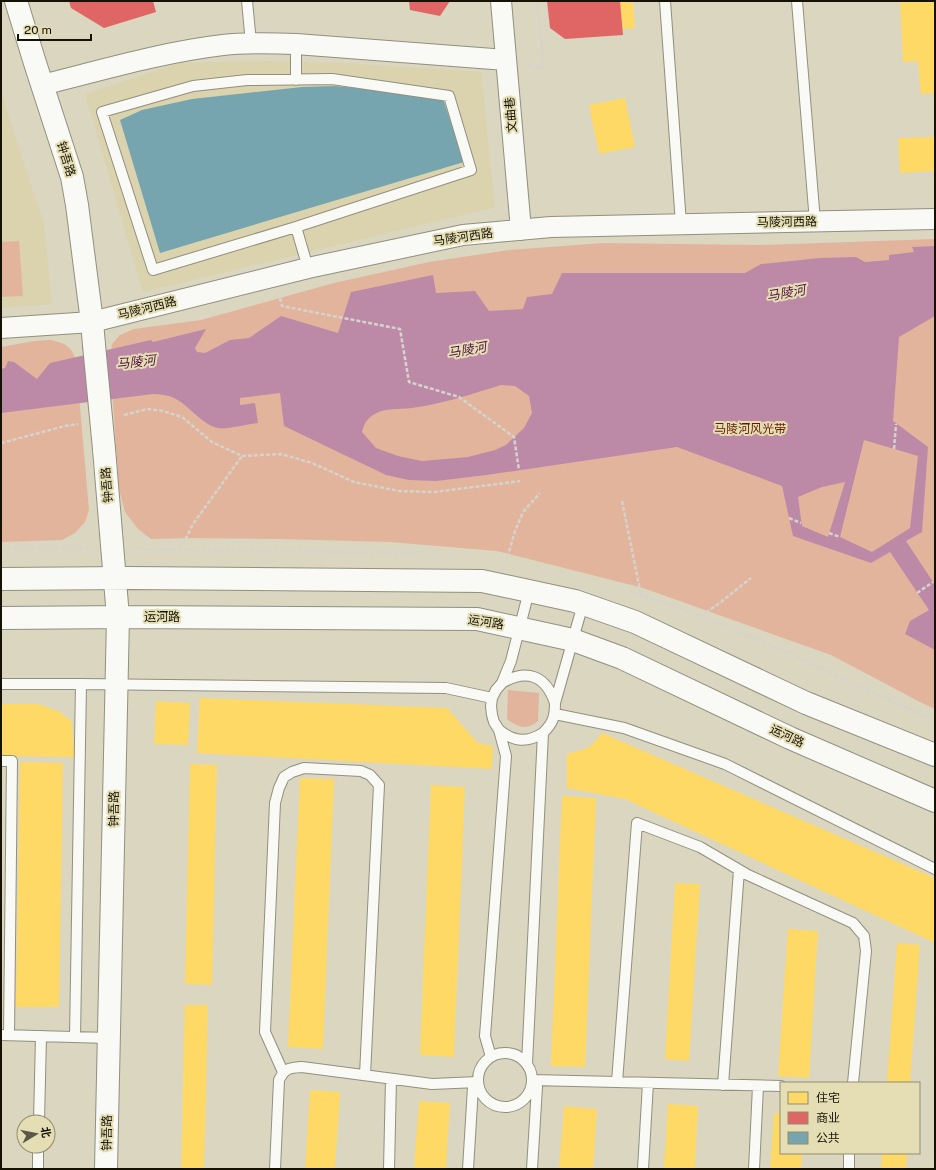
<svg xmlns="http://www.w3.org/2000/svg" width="936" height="1170" font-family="'Public Sans','Noto Sans SC',sans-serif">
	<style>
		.built { fill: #dad3ae }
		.green { fill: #e3b49c }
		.water { fill: #bc8aa6; fill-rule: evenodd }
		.homes { fill: #ffd966 }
		.shops { fill: #e06666 }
		.public { fill: #76a5af }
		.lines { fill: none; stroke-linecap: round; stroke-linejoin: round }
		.lane-casing { stroke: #928f7e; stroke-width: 12 }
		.street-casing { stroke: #928f7e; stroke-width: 22 }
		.secondary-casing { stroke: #928f7e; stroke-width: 24 }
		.path { stroke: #d5d3cd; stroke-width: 2.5; stroke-dasharray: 4 2; stroke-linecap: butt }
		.lane { stroke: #f9f9f6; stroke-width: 10 }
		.street { stroke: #f9f9f6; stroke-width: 20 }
		.secondary { stroke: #f9f9f6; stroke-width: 22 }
		.secondary-bridge-casing { stroke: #928f7e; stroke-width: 24; stroke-linecap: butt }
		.secondary-bridge { stroke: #f9f9f6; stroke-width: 22 }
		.labels { text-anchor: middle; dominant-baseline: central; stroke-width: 4; stroke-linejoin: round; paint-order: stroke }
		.street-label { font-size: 12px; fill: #151204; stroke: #e5deb5 }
		.park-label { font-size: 12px; fill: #641900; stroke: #e5deb5 }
		.water-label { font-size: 13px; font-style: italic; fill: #511043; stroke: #e5deb5 }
	</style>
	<rect width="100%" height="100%" fill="#dad6c0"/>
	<!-- built -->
	<path class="built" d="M251 61 343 63 481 72 495 207 143 292 85 94 179 63Z
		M1 93 44 225 52 304 1 308Z"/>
	<!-- green -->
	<path class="green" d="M935 239V709L920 702 831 655 643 588 497 551 390 542 279 539 191 538 151 539 138 529 125 512 119 489 110 361 112 344 120 335 134 329 201 320 334 283 429 262 509 250 603 243 760 245Z
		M19 241 23 296 1 297V242Z
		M50 340C65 343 72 346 76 361L89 510 85 522 75 533 62 540 1 542V347L34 341Z
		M508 690 539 693 538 721C527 731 517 727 507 719Z"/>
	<!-- water -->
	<path class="water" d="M935 246V316L899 337 893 421 928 447 922 532 906 541 935 585V650L905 634 910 621 929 610 890 552 871 563 793 536 782 486 677 447 487 475 436 481 409 480 386 475 284 426 280 393 240 398V405L255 403 258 423C248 424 225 430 218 428 202 425 189 405 174 398 168 395 160 394 153 394L1 413V369L5 368 8 361 14 362 37 379 50 363 151 340 153 342 206 329 195 348 197 352 205 353 230 340 249 338 281 316 338 333 351 292 433 275 436 293 475 291 489 311 523 309 527 297 552 294 562 273H745L761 264 820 258 856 257 865 262 889 260V255L914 252 912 247ZM501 385 515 386 529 396 532 413 524 428 506 445 495 450 468 457 422 461 398 456 376 448 362 432C364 424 366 420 373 415 385 407 399 410 412 408 442 404 472 394 501 385ZM864 440 918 456 910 528 872 552 840 537ZM845 482 828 537 802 526 798 497 822 487Z"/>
	<!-- homes -->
	<path class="homes" d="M590 1H633L635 28 593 31Z
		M900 1H935V93L921 94 918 61 903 62Z
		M625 98 635 147 599 154 589 105Z
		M934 137 935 171 900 173 898 138Z
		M200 698 447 708 478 743 493 746 492 769 197 753Z
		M156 701 190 703 188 745 154 744Z
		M1 704H38L60 712 72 722 74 757 1 756Z
		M602 733 935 878V943L625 799 567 788V754L582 750 592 745Z
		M20 762 63 763 59 1007H16Z
		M190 764 217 765 212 985 185 984Z
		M300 778 334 779 323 1049 288 1047Z
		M431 785 465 787 454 1057 420 1055Z
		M562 796 596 798 585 1067 551 1066Z
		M675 883 700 884 689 1061 665 1059Z
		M788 929 818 931 809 1078 778 1076Z
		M897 943 920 945 910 1083H887Z
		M185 1005H208L204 1169H181Z
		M310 1090 340 1092 335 1169H305Z
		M419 1101 450 1103 446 1169H414Z
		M668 1104 698 1106 695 1169H664Z
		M564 1106 597 1109 593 1169H559Z
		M774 1113H781V1153H802L801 1169H770Z
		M882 1153H907L906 1169H881Z"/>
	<!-- shops -->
	<path class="shops" d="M69 1H153L156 12 104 28 71 8Z
		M409 1H450L440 16 410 10Z
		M547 1H620L623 35 565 39 550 28Z"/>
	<!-- public -->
	<path class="public" d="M334 86 387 91 443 99 464 162 160 253 120 120 142 110 192 99 302 87Z"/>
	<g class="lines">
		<defs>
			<path id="lane" d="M247 1 251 43
				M665 1 681 224
				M797 1 815 222
				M296 80V44
				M296 227 153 270 102 112 193 86 247 80 332 79 449 96 471 170 296 227 308 268
				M502 683C527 668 546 676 555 703
				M1 684H81L75 1037
				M81 684 446 688 492 698
				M555 714 624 728 725 764 935 869
				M499 730C514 742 527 743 543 733
				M1 761H12L9 1035
				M1 1035 109 1038
				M478 1080a27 27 0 1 1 54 0a27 27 0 1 1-54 0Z
				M491 1057 485 1036 506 756 499 730 494 722 492 715 491 706 492 698 496 690 502 683 511 661 529 591
				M527 1064 543 733C553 723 555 717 555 703L583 604
				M283 1072 265 1032 275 803 279 788 284 777 292 772 304 768 361 771 370 775 379 785 365 1075
				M532 1080 781 1086
				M532 1080 537 1087 532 1169
				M617 1082 637 823 700 847 748 875 853 923 864 936 866 951 853 1083
				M723 1085 739 870
				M39 1122 41 1036
				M38 1169V1146
				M275 1169 279 1080C285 1068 289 1068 302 1067L432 1084 478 1082
				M389 1169 391 1079
				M468 1169 473 1087 478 1082
				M643 1169 648 1083
				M754 1169 758 1086
				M849 1169V1153"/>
			<path id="street" d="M501 1 521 230
				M42 85C102 70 163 52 223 45 247 42 272 43 296 44L506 60
				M1 328 92 322 308 268 463 235 551 227 935 219"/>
			<path id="secondary" d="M16 1 35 63 72 177 77 205 92 322 94 345
				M104 449 118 617 106 1169
				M1 579 127 578 482 581 575 601 635 622 806 703 935 755
				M1 618 126 617 477 619 573 640 622 658 790 738 935 801"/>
		</defs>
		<!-- lane casing -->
		<use href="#lane" class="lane-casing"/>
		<!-- street casing -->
		<use href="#street" class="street-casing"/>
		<!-- secondary casing -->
		<use href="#secondary" class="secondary-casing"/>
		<!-- path -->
		<path class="path" d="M528 65 544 68 537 1
			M280 298 282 306 400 329 409 382 459 397 514 437 519 470
			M124 415 147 409 163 411 182 417 212 442 242 456 281 454 312 463 354 482 399 491 434 492 520 481
			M1 443 65 426 78 424
			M894 449 896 424
			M622 501 641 595
			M789 518 801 523
			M829 533 840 537
			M1 549H89
			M136 549 403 553 424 555
			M180 550 193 524 242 456
			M506 563 515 531 523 512 540 493
			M622 590 641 595 701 616 787 652 847 681 935 720
			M917 593 933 582
			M701 616 721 602 751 578"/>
		<!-- lane -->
		<use href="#lane" class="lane"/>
		<!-- street -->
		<use href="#street" class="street"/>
		<!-- secondary -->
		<use href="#secondary" class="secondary"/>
		<defs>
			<path id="secondary-bridge" d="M94 345 104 449"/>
		</defs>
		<!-- secondary-bridge casing -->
		<use href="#secondary-bridge" class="secondary-bridge-casing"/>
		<!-- secondary-bridge -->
		<use href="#secondary-bridge" class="secondary-bridge"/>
	</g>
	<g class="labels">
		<!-- street labels -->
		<g class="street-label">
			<text transform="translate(511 115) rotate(-95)">文曲巷</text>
			<text transform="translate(66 159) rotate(73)">钟吾路</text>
			<text transform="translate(787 222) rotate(-1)">马陵河西路</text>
			<text transform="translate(463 237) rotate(-8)">马陵河西路</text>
			<text transform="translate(147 308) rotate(-14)">马陵河西路</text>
			<text transform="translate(107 485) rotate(-95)">钟吾路</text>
			<text x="162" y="617">运河路</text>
			<text transform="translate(486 622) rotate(9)">运河路</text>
			<text transform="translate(787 736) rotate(25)">运河路</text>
			<text transform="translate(114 809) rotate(-89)">钟吾路</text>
			<text transform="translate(107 1133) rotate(-89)">钟吾路</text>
		</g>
		<!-- park labels -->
		<g class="park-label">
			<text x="750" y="429">马陵河风光带</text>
		</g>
		<!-- water labels -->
		<g class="water-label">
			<text transform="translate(786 293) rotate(-10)">马陵河</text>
			<text transform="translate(467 350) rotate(-10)">马陵河</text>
			<text transform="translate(136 362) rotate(-6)">马陵河</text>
		</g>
	</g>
	<!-- border -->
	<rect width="936" height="1170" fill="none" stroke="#151204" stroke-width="4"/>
	<!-- legend -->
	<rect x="780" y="1082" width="140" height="72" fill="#e5deb5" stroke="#928c6e"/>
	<rect x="788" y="1092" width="20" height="12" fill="#ffd966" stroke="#928c6e"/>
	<text x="816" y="1102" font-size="12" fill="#151204">住宅</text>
	<rect x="788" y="1112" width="20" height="12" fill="#e06666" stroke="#928c6e"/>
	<text x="816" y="1122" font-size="12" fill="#151204">商业</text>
	<rect x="788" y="1132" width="20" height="12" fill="#76a5af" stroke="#928c6e"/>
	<text x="816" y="1142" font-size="12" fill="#151204">公共</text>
	<!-- north arrow -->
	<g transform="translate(36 1134) rotate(80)"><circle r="19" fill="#e5deb5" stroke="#928c6e"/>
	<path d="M0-3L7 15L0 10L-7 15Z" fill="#5a5746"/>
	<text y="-6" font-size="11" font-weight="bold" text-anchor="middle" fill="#151204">北</text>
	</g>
	<!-- scale -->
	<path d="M18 34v6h73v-6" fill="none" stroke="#151204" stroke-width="2"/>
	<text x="24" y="34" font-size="12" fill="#151204" stroke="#e5deb5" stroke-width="3" paint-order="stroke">20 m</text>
</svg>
